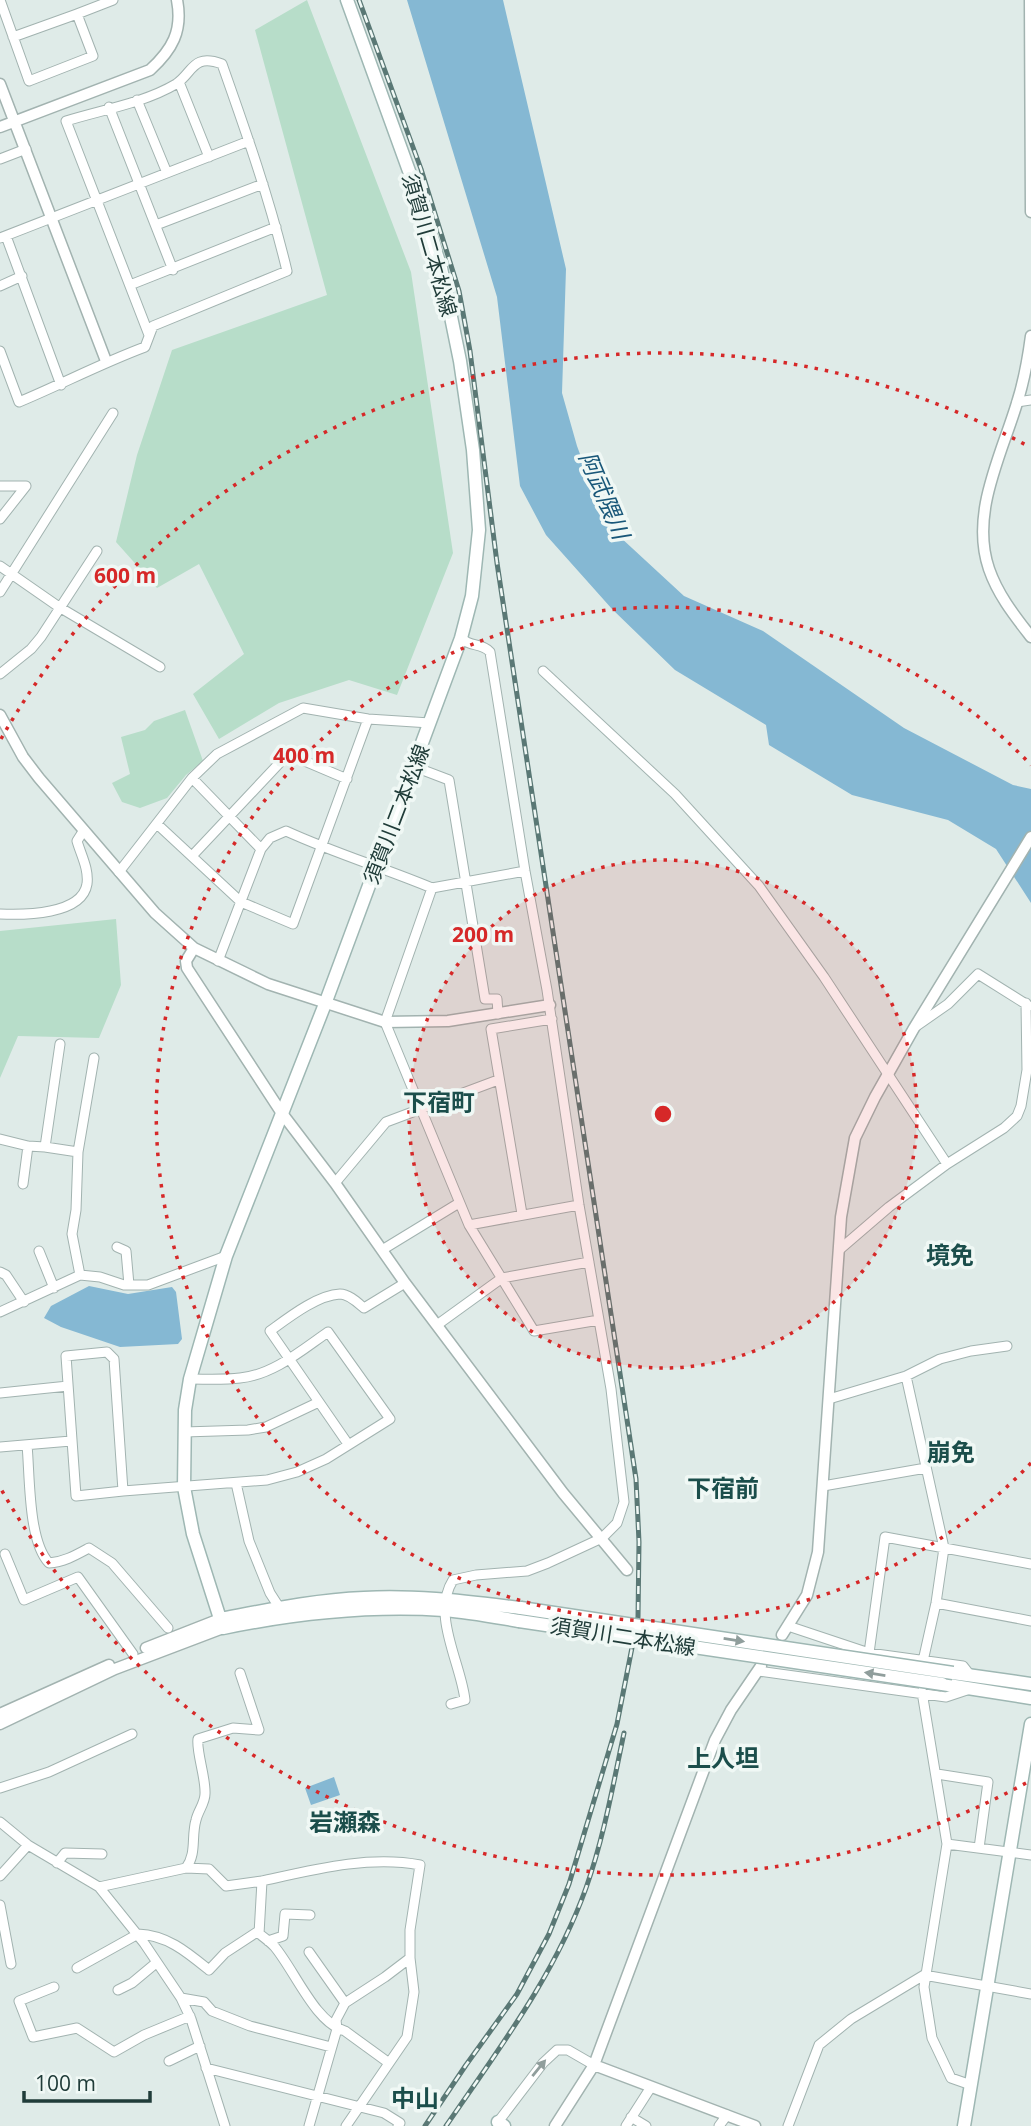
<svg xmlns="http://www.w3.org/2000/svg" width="1031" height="2126" font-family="'Open Sans','Noto Sans JP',sans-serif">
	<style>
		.green { fill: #b7ddc9 }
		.water { fill: #85b8d3 }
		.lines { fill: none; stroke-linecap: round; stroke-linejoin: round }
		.minor-casing { stroke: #a2b3b0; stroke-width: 11 }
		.tertiary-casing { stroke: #a2b3b0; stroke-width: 13 }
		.secondary-casing { stroke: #9eb7b3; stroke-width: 15 }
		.minor { stroke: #fff; stroke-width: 9 }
		.tertiary { stroke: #fff; stroke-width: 10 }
		.secondary { stroke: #fff; stroke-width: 12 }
		.rail-casing { stroke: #5a7875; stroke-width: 5 }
		.rail { stroke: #f0f8f5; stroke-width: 2.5; stroke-dasharray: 8; stroke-linecap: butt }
		.secondary-bridge-casing { stroke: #9eb7b3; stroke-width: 15; stroke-linecap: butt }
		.secondary-bridge { stroke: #fff; stroke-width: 12 }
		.oneway { fill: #909e9c }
		.ring { fill: none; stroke: #d62828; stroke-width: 3.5; stroke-dasharray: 3.5 7 }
		.labels { text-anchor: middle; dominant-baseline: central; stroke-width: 7; stroke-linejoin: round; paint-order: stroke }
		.street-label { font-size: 21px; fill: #203c39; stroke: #f0f8f5 }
		.water-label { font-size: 23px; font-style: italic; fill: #185779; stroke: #f0f8f5 }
		.quarter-label { font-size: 24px; font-weight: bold; fill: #1b4e4b; stroke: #f0f8f5 }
		.centre { fill: #d62828; stroke: #f0f8f5; stroke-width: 3.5 }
		.ring-label { font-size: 21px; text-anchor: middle; font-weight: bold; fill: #d62828; stroke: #f0f8f5; stroke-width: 7; stroke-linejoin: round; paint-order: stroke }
	</style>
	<rect width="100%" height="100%" fill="#dfebe8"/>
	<!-- green -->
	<path class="green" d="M307 0 411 272 453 553 397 695 349 680 279 703 219 739 193 694 244 654 199 564 157 588 116 542 137 455 172 350 327 295 255 30Z
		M185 710 203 761 186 775 167 798 140 808 122 802 112 783 130 774 121 737 145 730 154 721Z
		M116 919 121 985 99 1038 18 1036 0 1078V931Z"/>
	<!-- water -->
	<path class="water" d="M407 0H503L566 269 562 393 577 446 606 524 684 596 763 631 904 728 1013 785 1031 789V903L996 849 948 820 852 795 769 745 766 725 675 670 612 609 546 535 520 486 497 297Z
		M89 1286 128 1294 172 1287 176 1292 182 1339 178 1344 120 1347 61 1327 44 1318 51 1306Z
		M334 1777 340 1795 311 1805 305 1788Z"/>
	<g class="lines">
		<defs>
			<path id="minor" d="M0 0 29 81 93 56 77 14 113 0
				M13 37 77 14
				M179 82 209 157
				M137 100 167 173
				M109 107 173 270
				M0 159 26 149
				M156 225 263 184
				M6 236 61 385
				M0 238 249 141
				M130 285 276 227
				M0 286 22 276
				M0 351 19 402C62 384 102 363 145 347L153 326 287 271C270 200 246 132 222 64 192 53 193 73 176 84 144 103 101 110 66 121L149 335
				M1017 402 1031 400
				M0 486H26
				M0 519 26 486
				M0 566 59 607 160 667
				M0 592 113 413
				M543 671 675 794 759 886 824 977 947 1164
				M0 674 31 649 41 637 97 551
				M415 767 449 780 485 999H497L498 1014
				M192 778 261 849
				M157 824 241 902 293 924 368 719
				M192 856 288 754 347 779
				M525 871 432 888 385 1022 469 1225 534 1331 599 1320
				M119 872 192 778 217 754 303 708 368 719 430 723
				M0 914C24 915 82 915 87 884 89 869 81 855 77 841L84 830
				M218 961 261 849 270 838 286 831C334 853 384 868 432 888
				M915 1027 948 1004 978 974 1029 1006
				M60 1044 45 1147 78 1152 76 1210 72 1234 80 1275
				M0 1139 28 1146 45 1147
				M78 1152 94 1058
				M335 1183 386 1122 498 1080
				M23 1184 28 1146
				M522 1214 491 1029 552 1019
				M469 1225 579 1205
				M117 1247 126 1251 129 1285
				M382 1250 459 1203
				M839 1250 889 1207 947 1164 1004 1128 1017 1116 1021 1106 1027 1070 1026 1003
				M39 1251 54 1288
				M0 1272 6 1275 24 1302
				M0 1312 80 1275 100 1277 124 1285H148L226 1256
				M437 1325 502 1278 589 1262
				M906 1376 944 1548 936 1603 923 1661
				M0 1393 68 1386
				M829 1399 906 1376 940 1359 971 1351 1007 1346
				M184 1432 248 1430 266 1427 319 1402
				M348 1444 270 1331C288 1318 317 1295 340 1294 349 1294 358 1303 364 1308L405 1283
				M27 1445C30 1476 28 1541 49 1563 64 1562 76 1555 89 1548L112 1563 168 1628
				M0 1447 71 1441
				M236 1483 249 1541 270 1593 279 1607
				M823 1486 926 1468
				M123 1491 76 1496 66 1356 107 1352 114 1359 123 1491 267 1480 297 1472 326 1459 390 1419 328 1332C302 1350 273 1375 240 1378 224 1380 207 1379 190 1379
				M5 1554 24 1600 78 1577 133 1654
				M936 1603 1031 1621
				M788 1626 869 1653 963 1666 970 1675
				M869 1653 885 1537 1031 1564
				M758 1671 946 1697 967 1690
				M922 1692 947 1844 924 1987 932 2038 951 2078 971 2085
				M451 1704 465 1700C461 1663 431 1615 453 1580L476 1575 527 1571 548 1563 602 1538 617 1523 624 1502 611 1389 579 1205 547 990 525 871 490 652C481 642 471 648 461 638
				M937 1774 988 1782 979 1848
				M0 1788 49 1772 132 1734
				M0 1822 28 1845 99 1887 144 1943 181 1998 191 2019 225 2126
				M947 1844 1031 1855
				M57 1863 65 1853 102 1854
				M186 1868C197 1853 191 1837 196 1820 198 1811 205 1803 205 1794 206 1778 196 1751 198 1739L233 1728 259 1730 240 1673
				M0 1876 28 1845
				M99 1887 186 1868 209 1869 226 1886 262 1881
				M0 1905 11 1964
				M259 1934 262 1881C312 1870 369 1855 420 1865L410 1930V1958L414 1992 407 2037 346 2126
				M268 1941 283 1936 285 1914 310 1915
				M309 1952 345 2003
				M77 1968 138 1934C167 1935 187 1952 209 1970L225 1953 257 1932C262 1936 269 1941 274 1946 294 1969 315 2023 345 2031L389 2063
				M54 1987 19 2001 33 2037 77 2028 114 2052 144 2035 190 2016
				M118 1990 132 1983 156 1963
				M181 1998 204 2002 212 2011 250 2026 331 2047
				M169 2061 200 2046
				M206 2068 384 2113 400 2123 398 2126
				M631 2117 646 2126
				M498 2122 543 2063 557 2050H568L594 2065
				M309 2126 337 2029 336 2020 345 2003 385 1977 410 1958
				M626 2126 651 2087
				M719 2126 727 2115
				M788 2126 819 2045 851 2019 924 1975 1031 1994"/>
			<path id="tertiary" d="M1030 0 1031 212
				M0 84 106 361
				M0 127 150 70C172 50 183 31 177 0
				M1031 336C1028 359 1024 381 1017 403 1001 456 970 514 989 569 998 595 1014 615 1031 637
				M0 715 23 757 39 778 155 913 194 948 268 984 385 1022 448 1021 550 1005
				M194 948 186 961 187 968 281 1112 335 1183 405 1283 563 1493 627 1570
				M782 1635 807 1595 818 1552 841 1217 855 1138 875 1097 914 1028 1031 837
				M146 1648 220 1619
				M0 1714 109 1665
				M0 1724 115 1669 223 1628
				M594 2065 755 2126
				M555 2126 594 2065 715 1740 731 1710 761 1666"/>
			<path id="secondary" d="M347 0 413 182 441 268 460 361 473 450 479 530 472 596 461 638 325 1004 226 1256 190 1379 185 1410 184 1487 193 1534 223 1628C296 1613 369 1605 444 1610 469 1612 495 1617 519 1621
				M220 1619C268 1610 315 1600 364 1598 417 1595 469 1602 521 1608
				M953 1673 1031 1684
				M942 1684 1031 1698
				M498 2122 504 2126
				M964 2126 1031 1724"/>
		</defs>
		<!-- minor casing -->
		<use href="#minor" class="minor-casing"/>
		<!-- tertiary casing -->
		<use href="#tertiary" class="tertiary-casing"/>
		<!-- secondary casing -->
		<use href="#secondary" class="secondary-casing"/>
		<!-- minor -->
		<use href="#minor" class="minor"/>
		<!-- tertiary -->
		<use href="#tertiary" class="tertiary"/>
		<!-- secondary -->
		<use href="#secondary" class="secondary"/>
		<defs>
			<path id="rail" d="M359 0 421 169 459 291 470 351 497 563 636 1479 639 1542 638 1617 617 1724 569 1884 549 1934 517 1994 466 2065 425 2126
				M446 2126C498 2050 555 1975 586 1888 604 1837 613 1785 624 1733"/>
		</defs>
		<!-- rail casing -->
		<use href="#rail" class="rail-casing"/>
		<!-- rail -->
		<use href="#rail" class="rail"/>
		<defs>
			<path id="secondary-bridge" d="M521 1608 953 1673
				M519 1621 942 1684"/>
		</defs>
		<!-- secondary-bridge casing -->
		<use href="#secondary-bridge" class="secondary-bridge-casing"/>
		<!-- secondary-bridge -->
		<use href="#secondary-bridge" class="secondary-bridge"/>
	</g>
	<!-- one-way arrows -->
	<defs><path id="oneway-solid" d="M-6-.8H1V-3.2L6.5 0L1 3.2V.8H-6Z" transform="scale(1.75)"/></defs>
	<g class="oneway">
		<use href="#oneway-solid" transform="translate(734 1640) rotate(9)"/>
		<use href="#oneway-solid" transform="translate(875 1674) rotate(-171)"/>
		<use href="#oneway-solid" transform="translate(539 2068) rotate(-51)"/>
	</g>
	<!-- distance rings -->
	<circle cx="663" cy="1114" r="254" fill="#d62828" fill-opacity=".12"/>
	<g class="ring">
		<circle cx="663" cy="1114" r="254"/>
		<path d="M1031 1463A507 507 0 1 1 1031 765"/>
		<path d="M1026 1783A761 761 0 0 1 1 1489M1 739A761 761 0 0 1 1026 445"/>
	</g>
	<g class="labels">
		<!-- street labels -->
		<g class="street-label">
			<text transform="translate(430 245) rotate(74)">須賀川二本松線</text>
			<text transform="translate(396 814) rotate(-69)">須賀川二本松線</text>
			<text transform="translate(623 1636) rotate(9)">須賀川二本松線</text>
		</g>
		<!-- water labels -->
		<g class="water-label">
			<text transform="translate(605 495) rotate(67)">阿武隈川</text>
		</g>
		<!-- quarter labels -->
		<g class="quarter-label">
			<text x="439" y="1101">下宿町</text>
			<text x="950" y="1254">境免</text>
			<text x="951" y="1451">崩免</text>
			<text x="723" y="1487">下宿前</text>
			<text x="723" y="1757">上人坦</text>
			<text x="345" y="1821">岩瀬森</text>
			<text x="415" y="2097">中山</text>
		</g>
	</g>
	<circle cx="663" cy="1114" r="10" class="centre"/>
	<g class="ring-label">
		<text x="125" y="583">600 m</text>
		<text x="304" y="763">400 m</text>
		<text x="483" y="942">200 m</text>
	</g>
	<!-- scale -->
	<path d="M24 2091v10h126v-10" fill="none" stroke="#203c39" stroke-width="3.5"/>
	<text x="35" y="2091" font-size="21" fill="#203c39" stroke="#f0f8f5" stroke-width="5" paint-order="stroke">100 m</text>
</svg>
